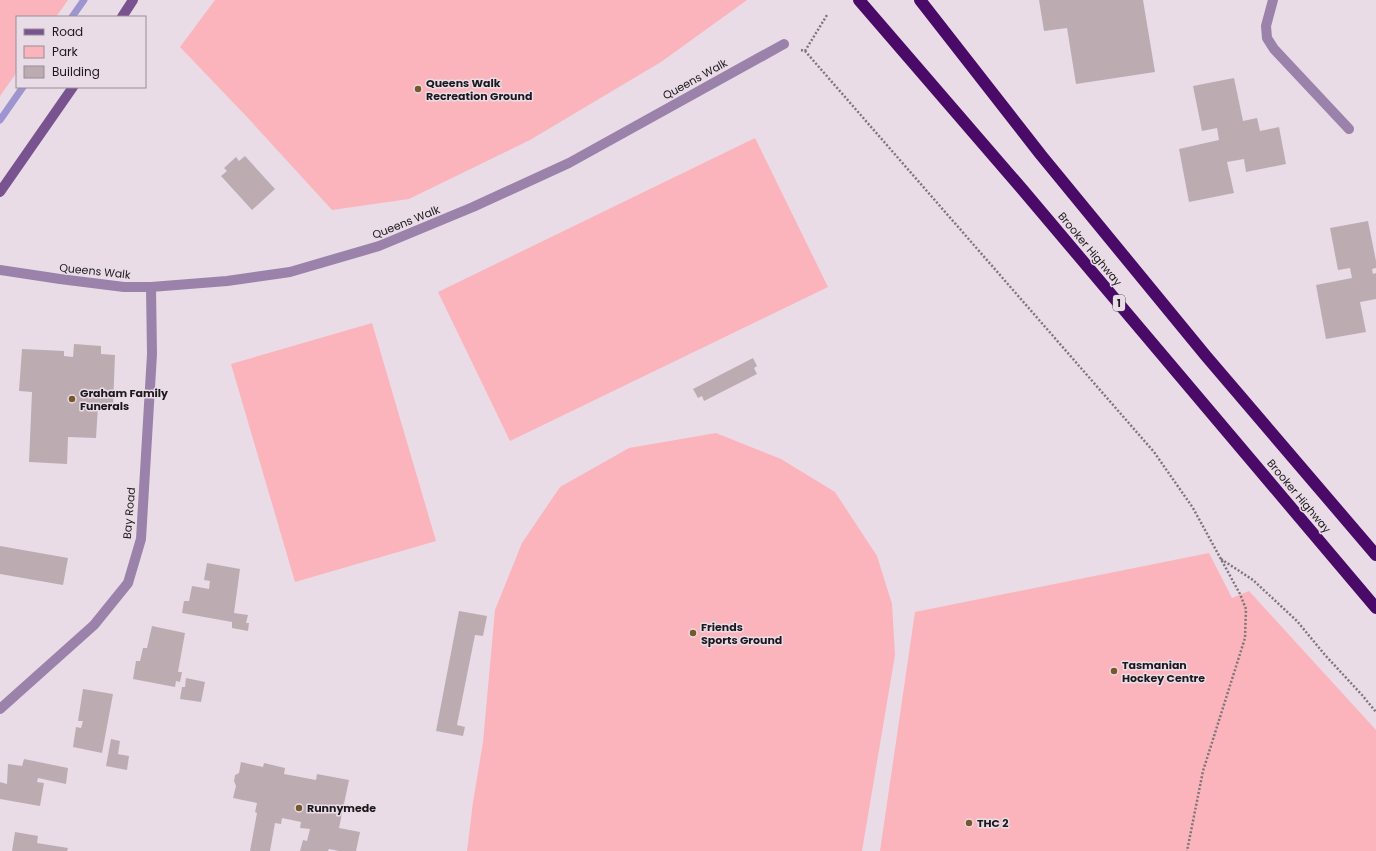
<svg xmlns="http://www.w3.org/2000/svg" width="1376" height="851" font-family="Poppins,sans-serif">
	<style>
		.green { fill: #fbb4bb }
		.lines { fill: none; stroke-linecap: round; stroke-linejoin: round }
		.stream { stroke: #9d94d0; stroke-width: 7 }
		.building { fill: #bcacb2 }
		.path { stroke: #7d757c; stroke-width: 2.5; stroke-dasharray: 2 2; stroke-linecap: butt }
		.lane { stroke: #9a82ab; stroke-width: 10 }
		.street { stroke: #9a82ab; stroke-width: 10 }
		.secondary { stroke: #78538f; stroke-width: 10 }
		.highway { stroke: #4a0a68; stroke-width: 12 }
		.poi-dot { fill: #77582d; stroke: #e9dce7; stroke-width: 1.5 }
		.labels { text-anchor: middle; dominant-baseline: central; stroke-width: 3; stroke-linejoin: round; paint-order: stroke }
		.shield { fill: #e9dce7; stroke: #5a5358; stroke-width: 1 }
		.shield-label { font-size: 10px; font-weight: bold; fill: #1c181b }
		.street-label { font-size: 11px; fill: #1c181b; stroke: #e9dce7 }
		.poi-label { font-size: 11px; font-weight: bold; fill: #1c181b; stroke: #e9dce7; text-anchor: start }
	</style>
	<rect width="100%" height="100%" fill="#e9dce7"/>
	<!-- green -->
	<path class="green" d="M0 0H68L56 17H17V72L0 96Z
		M215 0H747L661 62 530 140 409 199 332 210 247 117 180 47Z
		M755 138 828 287 510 441 438 292Z
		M372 323 436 541 295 582 231 364Z
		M716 433 781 459 835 492 877 556 892 604 895 655 862 851H467L473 802 483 742 495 610 522 543 560 487 629 448Z
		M1209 553 1232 598 1249 591 1376 730V851H880L915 612Z"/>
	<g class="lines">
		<!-- stream -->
		<path class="stream" d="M72 17 84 0
			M0 120 23 87"/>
	</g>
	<!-- building -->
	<path class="building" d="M1039 0H1143L1155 72 1076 84 1067 28 1044 31Z
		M1234 78 1243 121 1257 118 1260 131 1279 127 1286 164 1246 172 1244 159 1227 162 1234 193 1189 202 1179 149 1219 140 1217 128 1202 131 1193 86Z
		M245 156 275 189 252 210 221 176 227 171 224 168 236 157 239 161Z
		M1368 221 1376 261V268L1372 269 1373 274 1376 273V299L1360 302 1366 332 1326 339 1316 285 1352 278 1350 268 1338 270 1330 228Z
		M74 344 101 346V354L115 355 113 407 98 406 96 438 68 437 67 464 29 462 32 392 19 391 22 349 64 351V356L73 357Z
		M753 358 757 366 754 368 757 374 704 401 702 396 698 398 693 389Z
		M0 546 68 558 63 585 0 574Z
		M207 563 240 569 234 613 248 615 246 623H249L248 631 232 628V622L182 613 184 601H189L192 586 209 589 210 581 204 580Z
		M459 611 487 616 483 636 475 635 457 725 465 727 463 736 436 731Z
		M152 626 185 633 178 672H182L180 682 176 681 175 687 133 679 136 661H140L143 648H147Z
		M186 678 205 682 201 702 180 699 182 687H185Z
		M83 689 113 694 102 753 73 747 76 727 81 728 83 721H78Z
		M111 739 120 741 118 754 129 756 127 770 106 766Z
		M24 759 68 768 66 784 38 778 37 782 44 783 40 806 0 799V782L7 784 8 764 22 766Z
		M241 762 263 767 264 763 285 768 284 774 316 780 317 774 349 780 339 828 360 832 356 851H339L329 849 328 851H300L303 840 307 841 310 829 300 828 301 822 282 818 281 824 275 823 270 851H250L257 813 255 812 257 803 233 798 236 786 234 781 235 775 239 773Z
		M15 832 38 836 37 843 68 848 67 851H12Z"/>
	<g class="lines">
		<!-- path -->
		<path class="path" d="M801 50 805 51 1154 452 1193 508 1240 594 1246 609 1245 638 1203 771 1187 851
			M805 51 827 15
			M1221 559 1253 580 1297 621 1325 655 1362 695 1376 712"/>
		<!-- lane -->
		<path class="lane" d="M1273 0 1266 26 1267 38 1274 49 1349 129"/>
		<!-- street -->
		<path class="street" d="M0 270 60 279 124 287H151L227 281 290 272 379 246 473 207 569 163 784 44
			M0 709 94 625 128 583 141 539 152 354 151 287"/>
		<!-- secondary -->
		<path class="secondary" d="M122 17 133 0
			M0 192 73 87"/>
		<!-- highway -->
		<path class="highway" d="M859 0 1022 189 1376 608
			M920 0 1041 155 1206 356 1376 555"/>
	</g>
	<!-- markers -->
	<g class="poi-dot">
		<circle cx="418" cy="89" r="4"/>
		<circle cx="72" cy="399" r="4"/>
		<circle cx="693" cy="633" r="4"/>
		<circle cx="1114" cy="671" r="4"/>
		<circle cx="299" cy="808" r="4"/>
		<circle cx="969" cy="823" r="4"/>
	</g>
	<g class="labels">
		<!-- shield labels -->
		<rect class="shield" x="1113" y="295" width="12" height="16" rx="3"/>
		<g class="shield-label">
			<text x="1119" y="303">1</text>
		</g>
		<!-- street labels -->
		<g class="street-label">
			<text transform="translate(695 79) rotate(-29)">Queens Walk</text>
			<text transform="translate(406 222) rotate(-22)">Queens Walk</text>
			<text transform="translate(1090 249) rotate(50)">Brooker Highway</text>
			<text transform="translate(95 271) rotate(6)">Queens Walk</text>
			<text transform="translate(1299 496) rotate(50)">Brooker Highway</text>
			<text transform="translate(129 513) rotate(-85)">Bay Road</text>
		</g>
		<!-- poi labels -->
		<g class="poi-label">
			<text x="426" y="83">Queens Walk<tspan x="426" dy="13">Recreation Ground</tspan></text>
			<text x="80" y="393">Graham Family<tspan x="80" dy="13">Funerals</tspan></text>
			<text x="701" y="627">Friends<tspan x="701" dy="13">Sports Ground</tspan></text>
			<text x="1122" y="665">Tasmanian<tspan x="1122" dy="13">Hockey Centre</tspan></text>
			<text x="307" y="808">Runnymede</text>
			<text x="977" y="823">THC 2</text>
		</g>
	</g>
	<!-- legend -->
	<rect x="16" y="16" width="130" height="72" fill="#e9dce7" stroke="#978e95"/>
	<rect x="24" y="29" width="20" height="6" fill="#78538f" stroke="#978e95"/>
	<text x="52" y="36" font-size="12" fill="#1c181b">Road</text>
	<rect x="24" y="46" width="20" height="12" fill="#fbb4bb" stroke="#978e95"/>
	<text x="52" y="56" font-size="12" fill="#1c181b">Park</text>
	<rect x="24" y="66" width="20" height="12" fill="#bcacb2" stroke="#978e95"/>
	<text x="52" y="76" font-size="12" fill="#1c181b">Building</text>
</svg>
